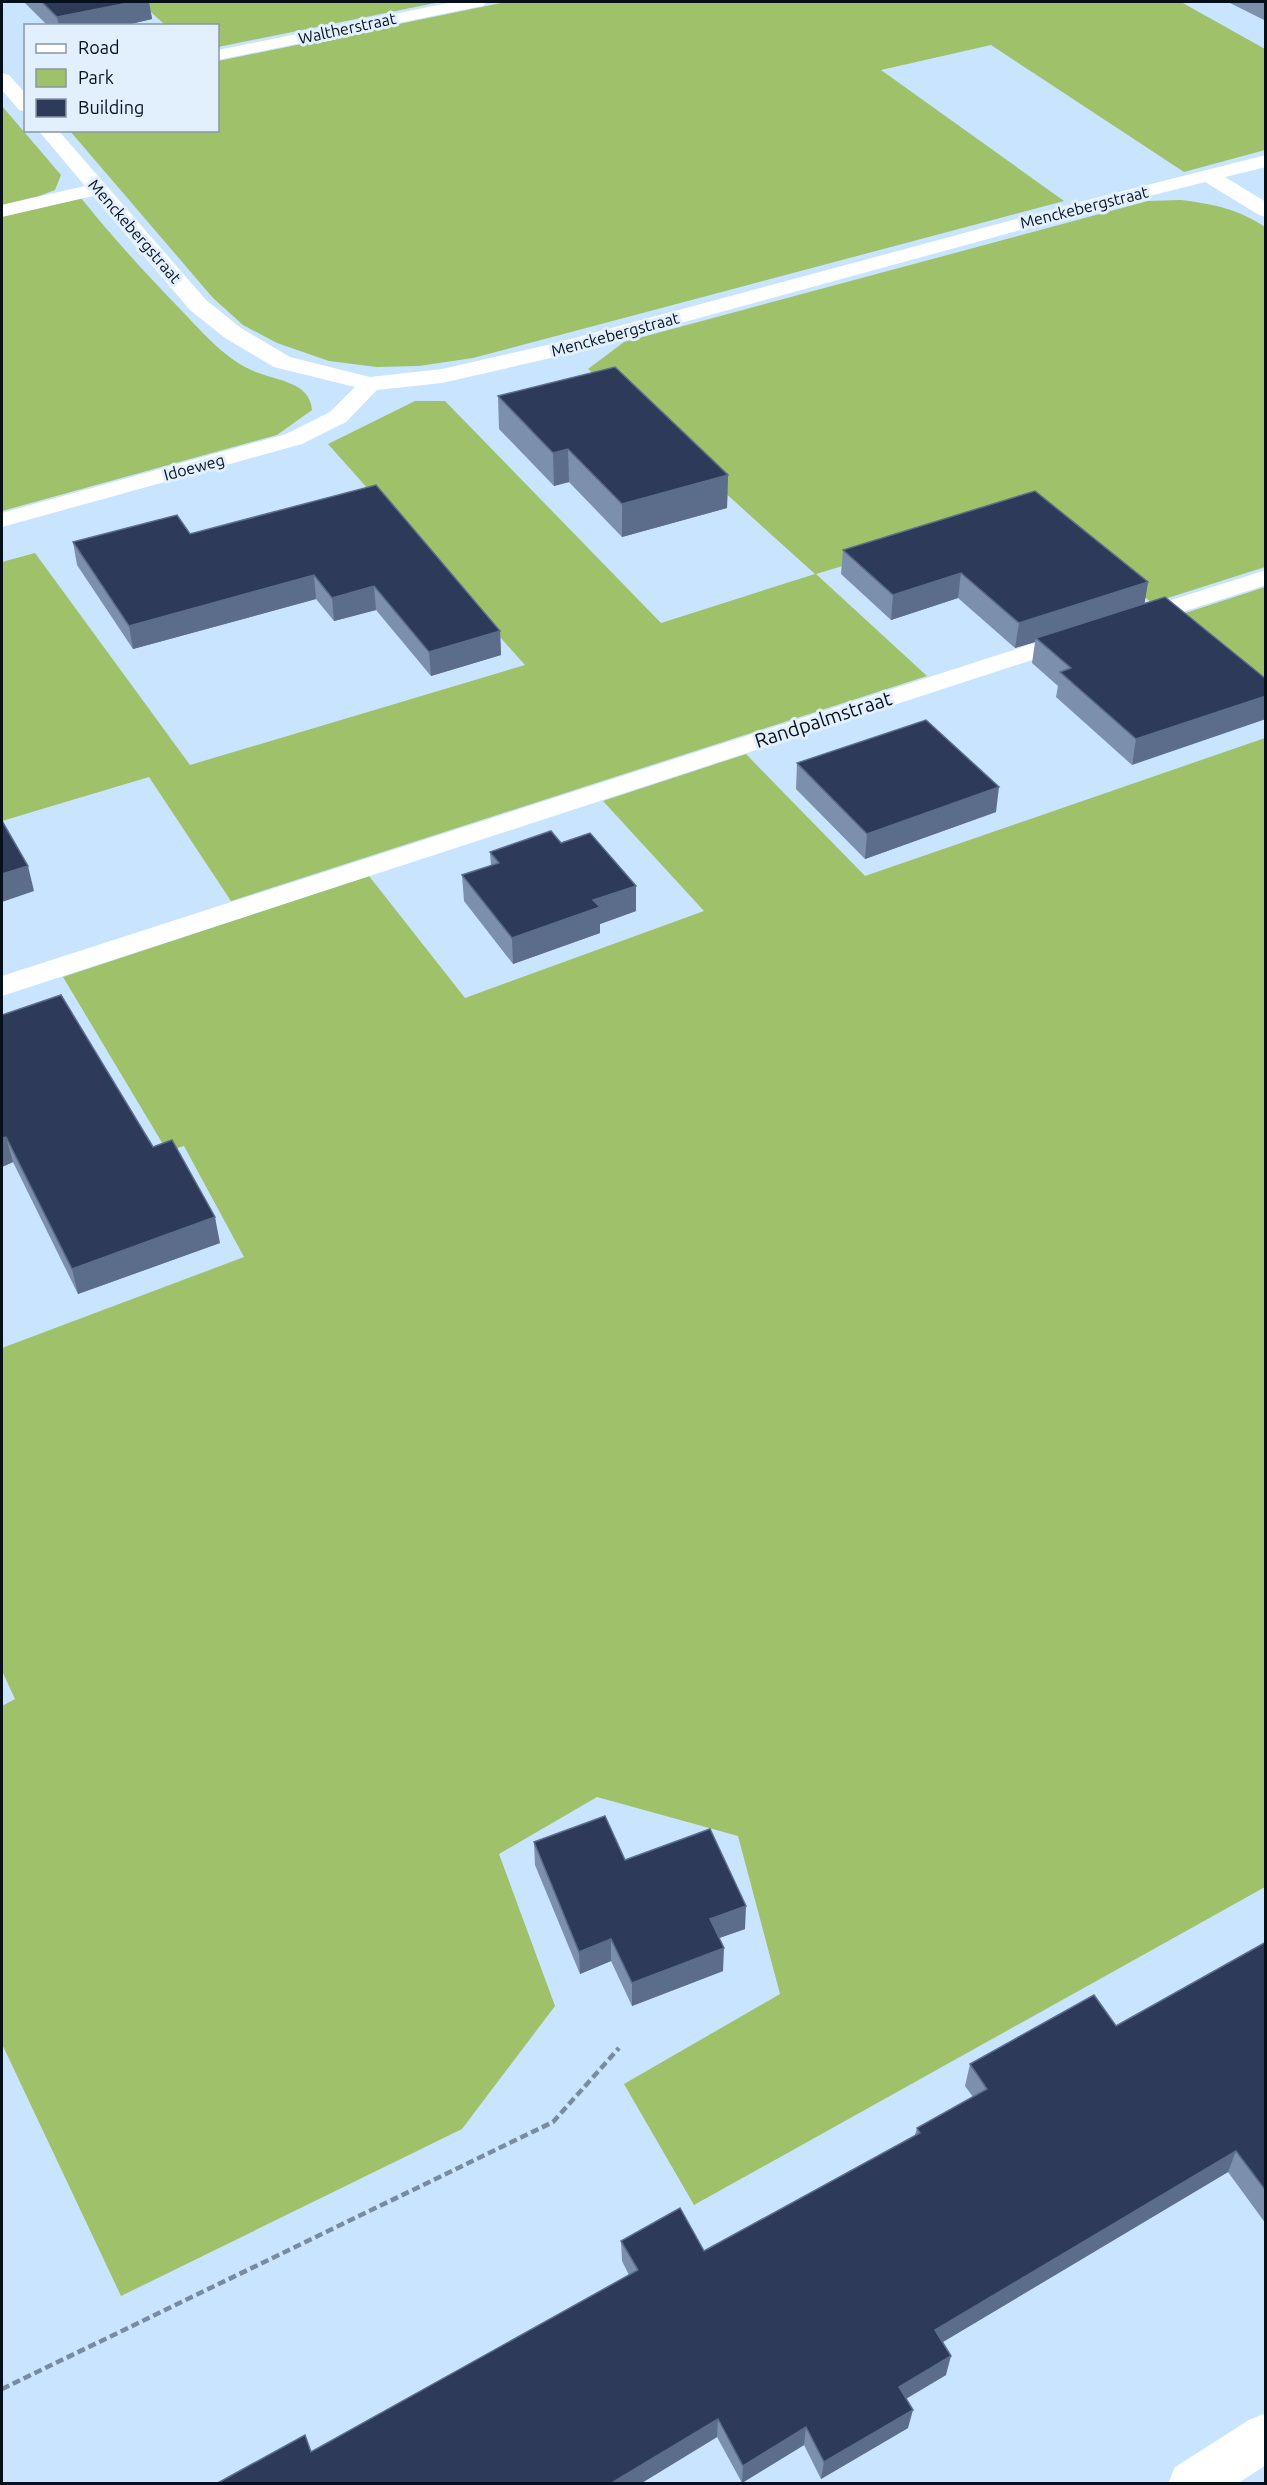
<svg xmlns="http://www.w3.org/2000/svg" width="1267" height="2485" font-family="Ubuntu,sans-serif">
	<style>
		.green { fill: #9ec16a }
		.lines { fill: none; stroke-linecap: round; stroke-linejoin: round }
		.path { stroke: #788ca0; stroke-width: 4.5; stroke-dasharray: 8 4; stroke-linecap: butt }
		.street { fill: #fff; fill-rule: evenodd }
		.wall { fill: #7c8fac }
		.shaded-wall { fill: #5c6d8b }
		.building { fill: #2e3a5a; stroke: #5c6d8b; stroke-width: 1.5 }
		.labels { text-anchor: middle; dominant-baseline: central; stroke-width: 6; stroke-linejoin: round; paint-order: stroke }
		.far-street-label { font-size: 16px; fill: #05101b; stroke: #e2f0fd }
		.street-label { font-size: 20px; fill: #05101b; stroke: #e2f0fd }
	</style>
	<rect width="100%" height="100%" fill="#c9e4fe"/>
	<!-- green -->
	<path class="green" d="M140 2H440L218 47V26L165 25Z
		M506 2H1181L1265 49V150L1184 172 991 45 881 70 1064 201 473 358 419 366 377 367 329 361 277 343 243 325 213 298 70 131 218 130V61Z
		M2 106 61 175 55 190 39 196 2 205Z
		M81 198C113 238 147 275 182 311 204 334 226 360 256 372 278 381 310 382 312 410L277 435 2 511V216Z
		M1181 200C1213 204 1238 209 1265 227V567L1152 603 1034 508 816 574 927 676 231 901 149 777 2 821V562L35 553 190 765 525 665 328 444 415 401H445L661 623 815 574 588 369 624 342 1148 201Z
		M1265 587V695L1173 617Z
		M1265 738V1887L694 2205 624 2084 780 1994 738 1836 597 1797 499 1854 555 2006 462 2129 121 2296 2 2044V1706L15 1699 2 1671V1348L244 1257 184 1146 167 1151 63 977 369 876 465 998 704 911 603 801 746 754 865 876Z"/>
	<g class="lines">
		<!-- path -->
		<path class="path" d="M2 2389 553 2122 619 2048"/>
		<!-- street -->
		<path class="street" d="M453 2H486L483 6 477 7 218 60V50Z
			M2 73 9 75 26 94V112L19 110 2 90Z
			M38 130H58L206 300 241 328 290 357 370 377 442 369 552 344 1076 203 1266 155V167L1225 177 1266 202V217L1259 215 1205 182 1090 211 564 355 442 383 377 390 346 422 302 444 2 527V513L286 434 330 412 355 387 274 367 225 338 190 310 93 196 2 217V205L85 186Z
			M1266 570V585L1133 628 1124 625 1120 620 1124 615Z
			M1075 630 1084 633 1088 638 1084 643 2 996V976Z
			M1266 2413V2465L1237 2484H1168L1175 2467 1249 2420Z"/>
	</g>
	<!-- wall -->
	<path class="wall" d="M24 2H149L152 19 122 26H48Z
		M1228 2H1266V21Z
		M498 396 728 475 727 508 622 537 569 482 554 486 499 429Z
		M376 485 500 631 501 655 431 676 376 610 334 621 316 599 133 649 77 565 73 542 190 534Z
		M843 550 1148 582 1144 604 1165 597 1132 765 1056 697 1058 686 1032 663 1035 642 1015 648 958 598 891 620 841 574Z
		M797 763 996 812 865 859 796 789Z
		M561 843 636 886V911L600 924V933L513 964 464 901 462 875 491 866 490 852Z
		M2 1015 153 1147 220 1243 78 1294 13 1162 2 1167Z
		M534 1842 625 1860 745 1929 719 1938 723 1971 632 2006 611 1961 580 1974 535 1865Z
		M1266 1942V2224L1228 2172 943 2342 946 2375 906 2399 908 2428 821 2479 804 2445 742 2483 717 2437 640 2484H216L311 2452 629 2275 622 2261 621 2241 704 2251 915 2135 917 2128 973 2097 965 2086 970 2064 1116 2026Z"/>
	<!-- shaded-wall -->
	<path class="shaded-wall" d="M133 2H149L152 19 122 26H59L57 17Z
		M568 449 569 482 554 486 553 453Z
		M728 475 727 508 622 537V504Z
		M961 573 958 598 891 620 893 595Z
		M314 575 316 599 133 649 129 626Z
		M1148 582 1144 607 1036 638 1035 642 1015 648 1019 623Z
		M374 586 376 610 334 621 332 598Z
		M500 631 501 655 431 676 429 652Z
		M1266 696V719L1132 765 1136 739Z
		M999 787 996 812 865 859 867 834Z
		M28 866 34 891 2 902V874Z
		M636 886V911L600 924V933L513 964 512 938 593 900Z
		M6 1137 13 1162 2 1167V1138Z
		M215 1217 220 1243 78 1294 72 1269Z
		M746 1906 745 1929 708 1942 710 1919Z
		M611 1939V1961L580 1974 579 1952Z
		M724 1948 723 1971 632 2006V1983Z
		M1236 2151 1228 2172 931 2349 935 2330Z
		M951 2356 946 2375 895 2405 899 2387Z
		M913 2410 908 2428 821 2479 824 2462Z
		M718 2419 717 2437 640 2484H610Z
		M806 2427 804 2445 742 2483 743 2466Z"/>
	<!-- building -->
	<path class="building" d="M42 2H133L57 17Z
		M615 367 728 475 622 504 568 449 553 453 498 396Z
		M376 485 500 631 429 652 374 586 332 598 314 575 129 626 73 542 177 515 190 534Z
		M1035 491 1148 582 1019 623 961 573 893 595 843 550Z
		M1165 597 1266 679V696L1136 739 1060 672 1071 668 1036 638Z
		M926 720 999 787 867 834 797 763Z
		M2 821 28 866 2 874Z
		M551 831 561 843 590 833 636 886 593 900 600 907 512 938 462 875 499 863 490 852Z
		M61 995 153 1147 172 1140 215 1217 72 1269 6 1137 2 1138V1015Z
		M605 1816 625 1860 710 1829 746 1906 710 1919 724 1948 632 1983 611 1939 579 1952 534 1842Z
		M1266 1942V2191L1236 2151 935 2330 951 2356 899 2387 913 2410 824 2462 806 2427 743 2466 718 2419 610 2484H216L305 2435 311 2452 638 2270 621 2241 680 2208 704 2251 920 2133 917 2128 987 2089 970 2064 1094 1995 1116 2026Z"/>
	<g class="labels">
		<!-- far-street labels -->
		<g class="far-street-label">
			<text transform="translate(347 28) rotate(-12)">Waltherstraat</text>
			<text transform="translate(1084 207) rotate(-14)">Menckebergstraat</text>
			<text transform="translate(135 231) rotate(49)">Menckebergstraat</text>
			<text transform="translate(615 334) rotate(-15)">Menckebergstraat</text>
			<text transform="translate(194 467) rotate(-15)">Idoeweg</text>
		</g>
		<!-- street labels -->
		<g class="street-label">
			<text transform="translate(823 719) rotate(-18)">Randpalmstraat</text>
		</g>
	</g>
	<!-- border -->
	<rect width="1267" height="2485" fill="none" stroke="#05101b" stroke-width="6"/>
	<!-- legend -->
	<rect x="24" y="24" width="195" height="108" fill="#e2f0fd" stroke="#8a96a3" stroke-width="1.5"/>
	<rect x="36" y="44" width="30" height="9" fill="#ffffff" stroke="#8a96a3" stroke-width="1.5"/>
	<text x="78" y="54" font-size="18" fill="#05101b">Road</text>
	<rect x="36" y="69" width="30" height="18" fill="#9ec16a" stroke="#8a96a3" stroke-width="1.5"/>
	<text x="78" y="84" font-size="18" fill="#05101b">Park</text>
	<rect x="36" y="99" width="30" height="18" fill="#2e3a5a" stroke="#8a96a3" stroke-width="1.5"/>
	<text x="78" y="114" font-size="18" fill="#05101b">Building</text>
</svg>
